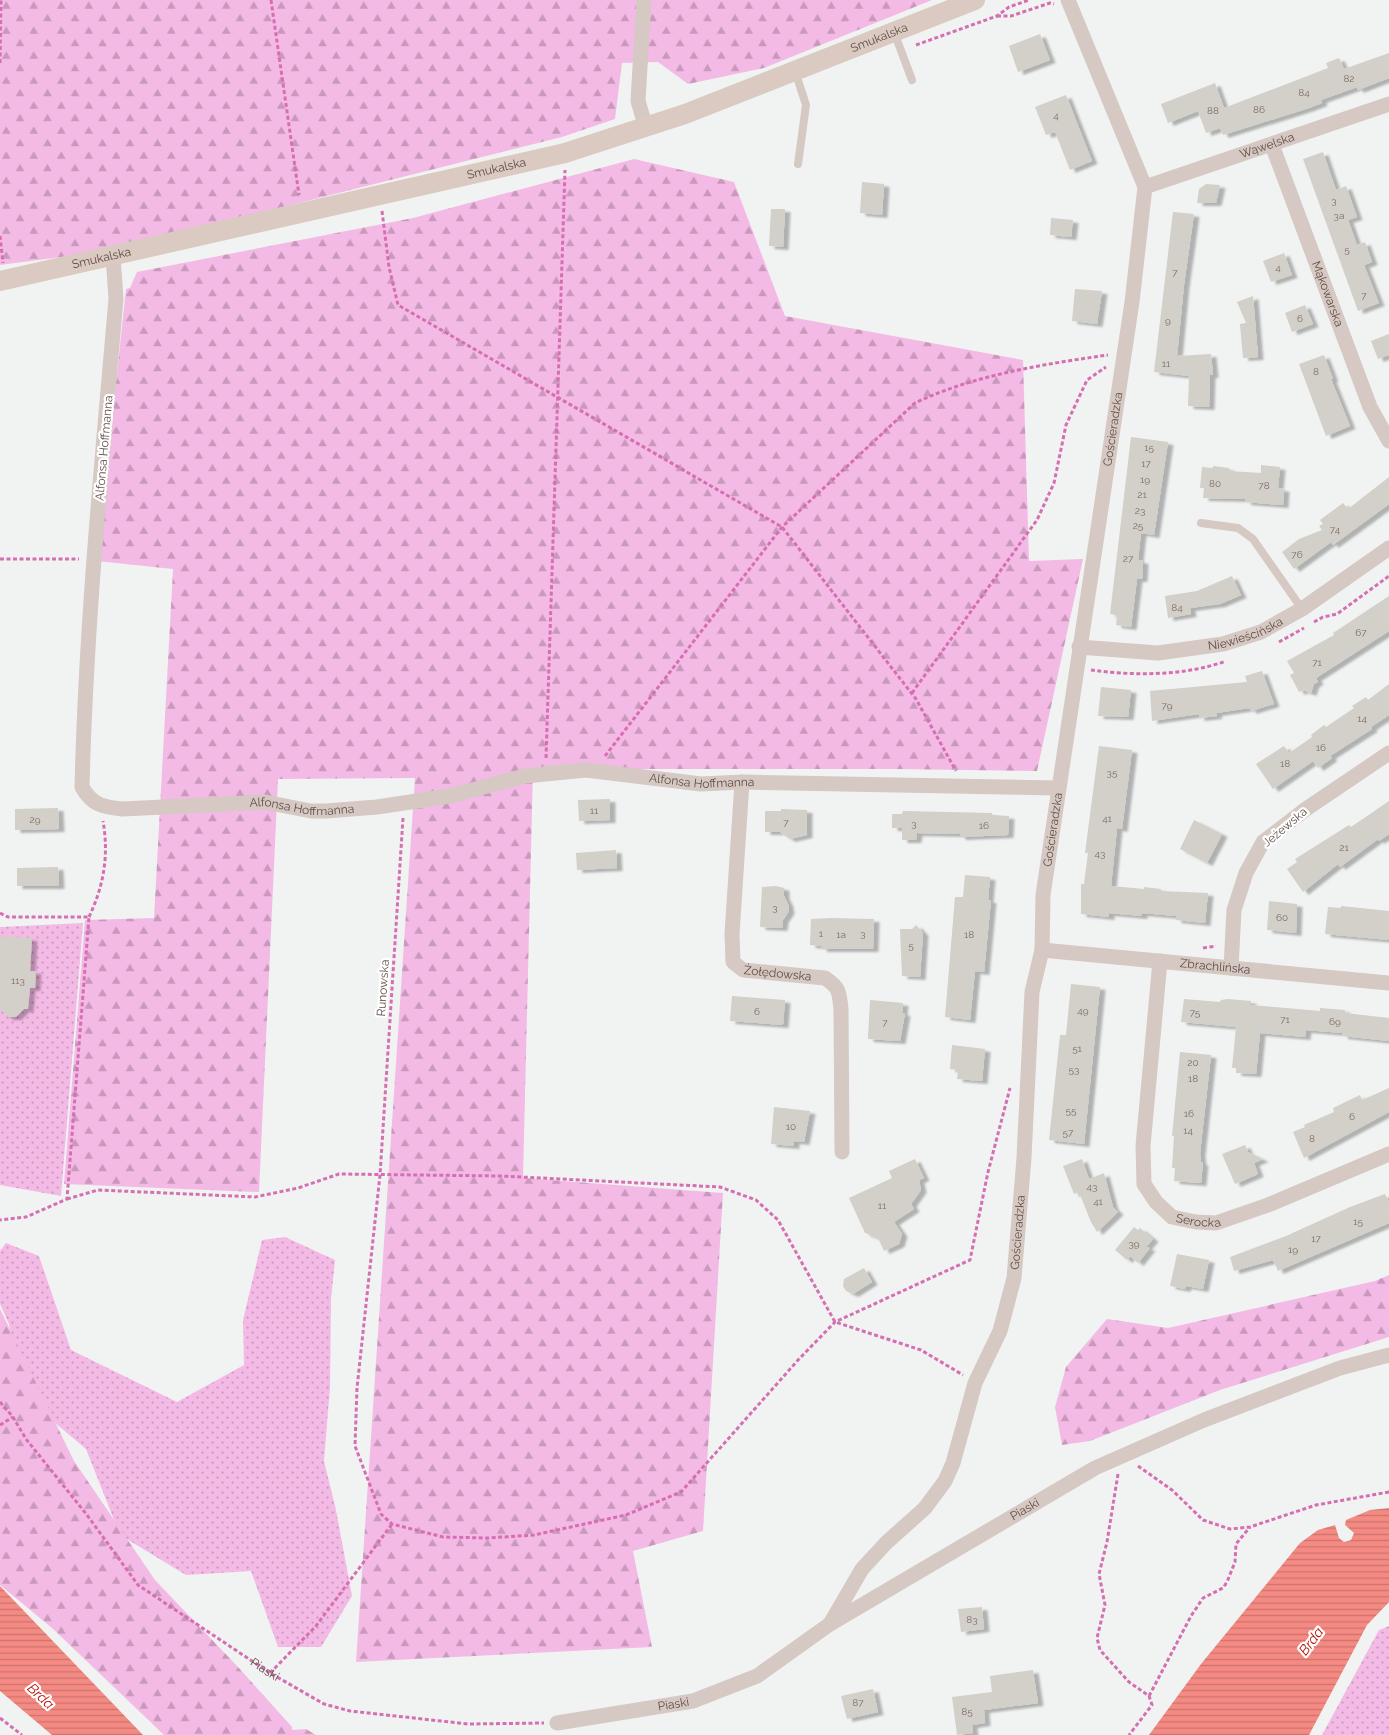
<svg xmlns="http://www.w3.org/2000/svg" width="1389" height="1735" font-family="Raleway,sans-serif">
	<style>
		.grass { fill: url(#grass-dots) }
		.forest { fill: url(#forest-firs) }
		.water { fill: url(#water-rules) }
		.building { fill: #d3cfc9; filter: url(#shadow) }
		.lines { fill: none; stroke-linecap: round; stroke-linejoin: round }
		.path { stroke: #d66fb1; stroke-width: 3; stroke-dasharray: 4 2.5; stroke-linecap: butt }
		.lane { stroke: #d6c8c2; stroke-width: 8 }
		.street { stroke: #d6c8c2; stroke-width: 15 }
		.secondary { stroke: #dbcac1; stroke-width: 20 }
		.labels { text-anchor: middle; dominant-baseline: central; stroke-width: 4.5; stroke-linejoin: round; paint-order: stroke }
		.number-label { font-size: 10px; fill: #7d6e67 }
		.street-label { font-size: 12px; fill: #604e46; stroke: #fff }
		.water-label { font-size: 14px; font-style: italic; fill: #b80b00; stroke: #fff }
	</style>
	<defs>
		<pattern id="grass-dots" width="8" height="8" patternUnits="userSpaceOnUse" patternTransform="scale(1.25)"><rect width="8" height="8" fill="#f4bae6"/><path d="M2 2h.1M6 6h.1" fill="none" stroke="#c999bc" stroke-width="1.8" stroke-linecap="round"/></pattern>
		<pattern id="forest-firs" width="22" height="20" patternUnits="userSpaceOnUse" patternTransform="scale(1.25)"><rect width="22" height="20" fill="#f4bae6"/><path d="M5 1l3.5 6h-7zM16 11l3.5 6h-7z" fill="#c999bc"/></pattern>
		<pattern id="water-rules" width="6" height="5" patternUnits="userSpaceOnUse" patternTransform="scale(1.25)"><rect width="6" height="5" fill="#f58a83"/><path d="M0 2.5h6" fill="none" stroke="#ca736d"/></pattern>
		<filter id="shadow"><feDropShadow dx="5.5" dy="3" stdDeviation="1" flood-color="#0004"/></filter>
	</defs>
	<rect width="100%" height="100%" fill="#f0f3f2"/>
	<!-- grass -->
	<path class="grass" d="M83 923 61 1196 0 1185V927Z
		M285 1237 335 1260 331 1299 330 1387 324 1461 336 1510 352 1596 321 1647H278L251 1571 186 1575 120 1535 86 1449 21 1394 9 1324 0 1304V1251L6 1243 39 1256 71 1350 177 1402 244 1365 243 1320 262 1240Z
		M1389 1626V1735H1322L1379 1630Z"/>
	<!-- forest -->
	<path class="forest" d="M0 0H932L764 68 688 84 658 62 622 63 615 119 562 137 107 251 0 265Z
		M634 159 734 182 785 316 1023 360 1029 561 1083 559 1037 771 896 769H533L523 1178 723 1193 703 1531 633 1551 652 1647 356 1662 415 778 278 779 259 1192 64 1184 85 920 154 918 173 569 97 561 126 289 130 288 137 272 413 218Z
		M1389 1275V1337L1220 1390 1090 1441 1062 1445 1055 1407 1066 1367 1107 1319 1168 1328 1375 1281Z
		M0 1309 74 1461 155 1580 238 1667 292 1727V1730L306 1729 316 1735H164L52 1628 0 1585Z"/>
	<!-- water -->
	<path class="water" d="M1389 1508V1602L1367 1625 1309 1735H1149L1201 1664 1300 1543 1318 1530 1335 1525 1339 1538 1344 1542 1351 1540 1354 1533 1345 1525 1346 1520 1370 1510Z
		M0 1586 143 1735H52L0 1691Z"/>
	<!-- building -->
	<path class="building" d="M1040 34 1050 60 1018 72 1009 46Z
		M1389 53V78L1358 90 1357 87 1321 100 1322 103 1309 108 1223 135 1220 128 1206 133 1198 111 1168 123 1161 104 1215 83 1224 108 1328 68 1326 63 1339 58 1344 69Z
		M1066 95 1092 161 1070 170 1055 132 1046 135 1035 107Z
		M1323 152 1336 190 1346 186 1357 217 1348 220 1357 245 1365 242 1372 262 1364 265 1379 303 1358 311 1303 159Z
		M862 182 884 184 882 215 860 213Z
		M1206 184 1220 185 1216 203H1197L1199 189Z
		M771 209H785L783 247 769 246Z
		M1173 212 1194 214 1184 285 1177 356 1211 354 1213 375H1210L1209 407 1188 406 1189 376 1154 372Z
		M1051 218 1073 220 1071 237 1050 235Z
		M1284 253 1292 275 1271 282 1263 261Z
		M1075 289 1102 291 1097 324 1072 321Z
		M1253 296 1258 357 1243 358 1240 324 1246 323 1237 302Z
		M1305 305 1313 324 1292 332 1285 313Z
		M1389 334V355L1378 359 1371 341Z
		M1324 355 1333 379H1331L1350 426 1326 436 1299 364Z
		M1131 437 1168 442 1154 535 1141 533 1138 560 1143 561 1142 579H1137L1131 627 1116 625 1117 615 1110 614Z
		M1261 465 1280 467 1278 488 1284 489 1283 505 1245 502 1246 499 1203 498 1204 488H1200L1202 467 1213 468V466L1229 468V471L1261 473Z
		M1389 477V504L1333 545 1331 542 1294 569 1282 552 1299 539 1322 530 1319 526 1323 524 1320 520 1343 503 1348 509Z
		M1232 576 1241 595 1220 604 1190 608 1191 614 1168 618 1165 596 1197 591Z
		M1389 596V631L1316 678 1318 682 1314 684 1311 693 1303 690 1299 692 1290 675 1294 673 1287 661 1334 635 1333 633Z
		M1262 671 1274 704 1251 711 1250 708 1216 713 1217 716 1199 718V714L1152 721 1150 691 1247 682 1245 676Z
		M1389 684V715L1371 727 1372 729 1330 756 1332 758 1318 768 1313 761 1273 789 1256 764 1284 746 1289 753 1312 737 1311 735 1324 725 1326 727 1354 708 1352 706 1366 697 1368 700Z
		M1101 687 1131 690 1128 717 1098 716Z
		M1099 746 1132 750 1122 829 1117 828 1111 886 1144 889V887L1161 889V891L1208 893 1205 923 1176 920V916L1142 913V916L1109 913V917L1081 914V884H1084L1088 853H1085Z
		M610 799V820L579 821 578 800Z
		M1389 801V834L1379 841 1378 839 1340 867 1338 864 1303 892 1287 869 1297 862 1295 859 1349 825 1351 827Z
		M58 808 59 829 15 830V809Z
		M781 809 807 810V835L790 839 780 832H765V811H781Z
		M903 811 992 813V815L1009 816 1008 835 960 837V834L917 833 916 840H902V828H892V814H902Z
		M1194 820 1222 834 1207 863 1180 849Z
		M616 850 617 868 577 870 576 853Z
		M58 867 59 886H17V868Z
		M965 875 990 877 988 900H991L984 972 975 971 970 1020 945 1017 955 897H963Z
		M776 886 784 888V896L788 904 789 911 783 920 782 928 760 927 762 887Z
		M1269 901 1297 904 1296 933 1267 930Z
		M1341 906 1389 911V940L1325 934 1328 907 1341 908Z
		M831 918 874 919 873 949H821L822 946 810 945 811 919Z
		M916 925 923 933 920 977 902 976 900 929H912Z
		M0 936 32 938 30 971H36L35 988H30L28 1009H24L16 1017H8L0 1009Z
		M1071 984 1100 987 1084 1144 1049 1140 1060 1035H1066Z
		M732 996 785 1000 783 1025 730 1021Z
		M1184 999 1220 1002 1221 1000 1228 999 1251 1001V1005L1320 1011V1008L1345 1010V1013L1389 1018V1041L1342 1036 1343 1033 1306 1030 1305 1037 1260 1033 1256 1074 1236 1073V1068H1232L1236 1027 1181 1022Z
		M870 1000 903 1003 902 1013H905L900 1041 868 1039Z
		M952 1045 985 1049 982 1081 957 1079 958 1070 950 1069Z
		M1180 1052 1211 1055 1200 1153 1201 1163 1203 1162 1201 1183 1174 1181 1175 1168H1172L1174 1136H1172Z
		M1389 1088V1112L1304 1158 1293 1132 1305 1127 1304 1125 1334 1112 1333 1108 1360 1095 1362 1100Z
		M774 1107 810 1111 804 1142 794 1141V1146L771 1144Z
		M1245 1145 1248 1152 1263 1159 1254 1163 1258 1174 1235 1184 1222 1154Z
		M915 1159 924 1178 919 1180 921 1190 911 1204 914 1209 894 1222 902 1234 899 1244 884 1251 878 1238 865 1233 849 1198 892 1178 889 1171Z
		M1082 1159 1089 1179 1104 1173 1113 1207 1118 1212 1097 1232 1091 1222 1079 1192 1074 1194 1063 1166Z
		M1385 1194 1389 1202V1223L1278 1271 1273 1260 1234 1271 1230 1257 1286 1236 1350 1207Z
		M1134 1227 1138 1230 1140 1228 1153 1239 1146 1247 1150 1248 1138 1263 1130 1256 1127 1260 1115 1250Z
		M1177 1254 1209 1260 1203 1289 1186 1286 1185 1289 1170 1286Z
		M864 1268 872 1282 853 1294 846 1291 843 1286 844 1279Z
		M982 1607 984 1629 961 1632 958 1609Z
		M1033 1670 1038 1703 984 1710 985 1723 972 1725 973 1733 957 1735 952 1697 992 1692 990 1676Z
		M873 1689 878 1712 847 1719 841 1696Z"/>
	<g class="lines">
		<!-- path -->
		<g class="path">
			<path d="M271 0 299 195"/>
			<path d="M997 16H1011L1050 3 1054 4"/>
			<path d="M916 45 997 16 1009 7 1029 0"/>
			<path d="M0 63 1 0"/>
			<path d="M382 211 389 267 398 305 782 527 916 699 956 771"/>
			<path d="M0 236 3 263"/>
			<path d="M0 559H79"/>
			<path d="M1314 622 1323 617 1337 614 1389 576"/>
			<path d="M1279 642 1304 628"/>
			<path d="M1091 670C1134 676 1185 676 1226 661"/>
			<path d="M912 693 1037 520 1054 483 1066 425 1087 380 1106 367"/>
			<path d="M605 756 782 527 915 403C974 375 1044 364 1108 355"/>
			<path d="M546 758 565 170"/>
			<path d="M403 818 380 1175 357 1388 355 1446 381 1514 392 1524 443 1537 488 1538 534 1535 626 1515 681 1492 799 1359 835 1322 970 1260 988 1172 1010 1088"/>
			<path d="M0 913 8 917H89L67 1199 26 1217 0 1220"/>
			<path d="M89 917C104 885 109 855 103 821"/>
			<path d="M1203 948 1216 946"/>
			<path d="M67 1199 98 1190 255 1197 298 1188 339 1174 501 1176 720 1187 756 1200 778 1220 835 1322 921 1350 963 1375"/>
			<path id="s1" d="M0 1402 13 1417 26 1439 87 1515 138 1585 270 1673 324 1704 350 1711 468 1724 544 1723"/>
			<path d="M0 1425 13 1417"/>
			<path d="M1138 1466 1172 1490 1203 1520 1230 1529 1250 1527 1316 1505 1389 1492"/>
			<path d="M1118 1474 1107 1542 1099 1574 1105 1605 1097 1638 1100 1650 1129 1682 1149 1696 1152 1705 1129 1735"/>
			<path d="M270 1673 316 1626 392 1524"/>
			<path d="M1149 1696 1191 1616 1203 1598 1223 1588 1227 1582 1235 1562 1236 1544 1250 1527"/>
			<path d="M0 1718 22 1735"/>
		</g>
		<!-- lane -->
		<path class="lane" d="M894 32 912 80
			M795 71 806 105 798 164
			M1201 523 1238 528 1253 539 1302 609"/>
		<!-- street -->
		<g class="street">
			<path d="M644 0 638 101 646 128"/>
			<path id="s2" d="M1272 145 1370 407 1389 441"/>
			<path id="s3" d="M1145 187 1389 104"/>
			<path id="s4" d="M113 256 116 299C102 461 86 624 82 787 92 805 103 807 122 809L265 802 311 811H326L377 807 450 796 525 776 586 770 701 784 742 782 1059 788"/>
			<path id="s5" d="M1079 647 1158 653 1223 644 1261 632 1302 609 1389 548"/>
			<path id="s6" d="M742 782 732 934 733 962 743 970 825 978C840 988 839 992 841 1009L842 1152"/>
			<path id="s7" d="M1042 950 1389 983"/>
			<path id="s8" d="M1160 961 1143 1146 1144 1184 1156 1202 1172 1217 1196 1222 1216 1223 1268 1205 1389 1154"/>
			<path d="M1231 968 1234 910 1246 873 1263 842 1306 809 1389 753"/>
			<path id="s9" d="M830 1624 862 1569 886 1543 925 1508 945 1481 953 1463 975 1383 1000 1331 1014 1278 1024 1158 1032 992 1042 950 1043 895 1132 302 1145 187 1068 0"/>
			<path id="s10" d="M557 1723 693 1701 757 1676 830 1624 1095 1468 1204 1420 1340 1368 1389 1355"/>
		</g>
		<!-- secondary -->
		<path class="secondary" id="s11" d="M0 281 565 153 685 114 975 0"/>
	</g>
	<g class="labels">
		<!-- number labels -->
		<g class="number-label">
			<text x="1349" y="78">82</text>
			<text x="1304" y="92">84</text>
			<text x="1259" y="109">86</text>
			<text x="1213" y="110">88</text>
			<text x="1056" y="115">4</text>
			<text x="1334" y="200">3</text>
			<text x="1339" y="215">3a</text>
			<text x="1347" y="249">5</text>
			<text x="1278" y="267">4</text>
			<text x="1175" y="272">7</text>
			<text x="1364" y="295">7</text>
			<text x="1300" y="318">6</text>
			<text x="1168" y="320">9</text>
			<text x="1166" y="363">11</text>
			<text x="1316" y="371">8</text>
			<text x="1149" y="447">15</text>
			<text x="1146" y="463">17</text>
			<text x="1145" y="479">19</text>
			<text x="1215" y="483">80</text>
			<text x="1264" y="485">78</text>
			<text x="1142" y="494">21</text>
			<text x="1140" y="510">23</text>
			<text x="1138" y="525">25</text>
			<text x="1335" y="529">74</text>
			<text x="1297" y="554">76</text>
			<text x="1128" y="558">27</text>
			<text x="1177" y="607">84</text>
			<text x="1361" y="632">67</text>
			<text x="1317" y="662">71</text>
			<text x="1167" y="705">79</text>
			<text x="1362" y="718">14</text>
			<text x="1321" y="747">16</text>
			<text x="1285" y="763">18</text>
			<text x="1112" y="772">35</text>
			<text x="594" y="810">11</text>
			<text x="1107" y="818">41</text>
			<text x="35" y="819">29</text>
			<text x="786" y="822">7</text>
			<text x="914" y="823">3</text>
			<text x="984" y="825">16</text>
			<text x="1344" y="847">21</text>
			<text x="1100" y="853">43</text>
			<text x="775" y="907">3</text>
			<text x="1282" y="917">60</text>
			<text x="821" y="933">1</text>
			<text x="863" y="933">3</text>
			<text x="841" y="934">1a</text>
			<text x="969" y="934">18</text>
			<text x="911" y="945">5</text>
			<text x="18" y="980">113</text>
			<text x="1083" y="1010">49</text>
			<text x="757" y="1011">6</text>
			<text x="1195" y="1012">75</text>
			<text x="1285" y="1019">71</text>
			<text x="1335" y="1021">69</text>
			<text x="885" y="1022">7</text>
			<text x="1077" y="1048">51</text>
			<text x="1193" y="1062">20</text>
			<text x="1074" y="1069">53</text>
			<text x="1193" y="1078">18</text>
			<text x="1071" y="1110">55</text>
			<text x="1189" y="1113">16</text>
			<text x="1352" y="1116">6</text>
			<text x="791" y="1126">10</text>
			<text x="1188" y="1130">14</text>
			<text x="1068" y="1132">57</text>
			<text x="1312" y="1138">8</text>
			<text x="1092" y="1186">43</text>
			<text x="1098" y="1201">41</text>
			<text x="882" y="1205">11</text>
			<text x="1358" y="1221">15</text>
			<text x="1316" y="1238">17</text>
			<text x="1134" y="1243">39</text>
			<text x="1293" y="1249">19</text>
			<text x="972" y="1619">83</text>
			<text x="858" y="1702">87</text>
			<text x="967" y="1711">85</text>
		</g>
		<!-- street labels -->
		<g class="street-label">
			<text stroke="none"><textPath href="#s11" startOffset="914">Smukalska</textPath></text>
			<text stroke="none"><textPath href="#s3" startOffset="129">Wąwelska</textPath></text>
			<text stroke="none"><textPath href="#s11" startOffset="509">Smukalska</textPath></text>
			<text stroke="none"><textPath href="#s11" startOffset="104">Smukalska</textPath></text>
			<text stroke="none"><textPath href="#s2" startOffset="159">Mąkowarska</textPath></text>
			<text stroke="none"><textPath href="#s9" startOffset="1256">Gościeradzka</textPath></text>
			<text transform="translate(104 448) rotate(-85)">Alfonsa Hoffmanna</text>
			<text stroke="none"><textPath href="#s5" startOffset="169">Niewieścińska</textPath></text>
			<text stroke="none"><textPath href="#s4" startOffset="1166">Alfonsa Hoffmanna</textPath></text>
			<text stroke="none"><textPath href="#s4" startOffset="761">Alfonsa Hoffmanna</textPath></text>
			<text transform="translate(1285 827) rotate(-40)">Jeżewska</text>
			<text stroke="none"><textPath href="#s9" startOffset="851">Gościeradzka</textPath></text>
			<text stroke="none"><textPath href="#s7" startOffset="174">Zbrachlińska</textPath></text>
			<text stroke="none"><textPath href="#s6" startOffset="228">Żołędowska</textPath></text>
			<text transform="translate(383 988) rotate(-86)">Runowska</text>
			<text stroke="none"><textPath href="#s8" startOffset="294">Serocka</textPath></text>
			<text stroke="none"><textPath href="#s9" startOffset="446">Gościeradzka</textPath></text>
			<text stroke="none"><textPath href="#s10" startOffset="522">Piaski</textPath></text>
			<text stroke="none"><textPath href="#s1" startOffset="382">Piaski</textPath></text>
			<text stroke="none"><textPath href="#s10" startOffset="118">Piaski</textPath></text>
		</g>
		<!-- water labels -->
		<g class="water-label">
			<text transform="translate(1311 1641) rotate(-53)">Brda</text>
			<text transform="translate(41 1696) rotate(43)">Brda</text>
		</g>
	</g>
</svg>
